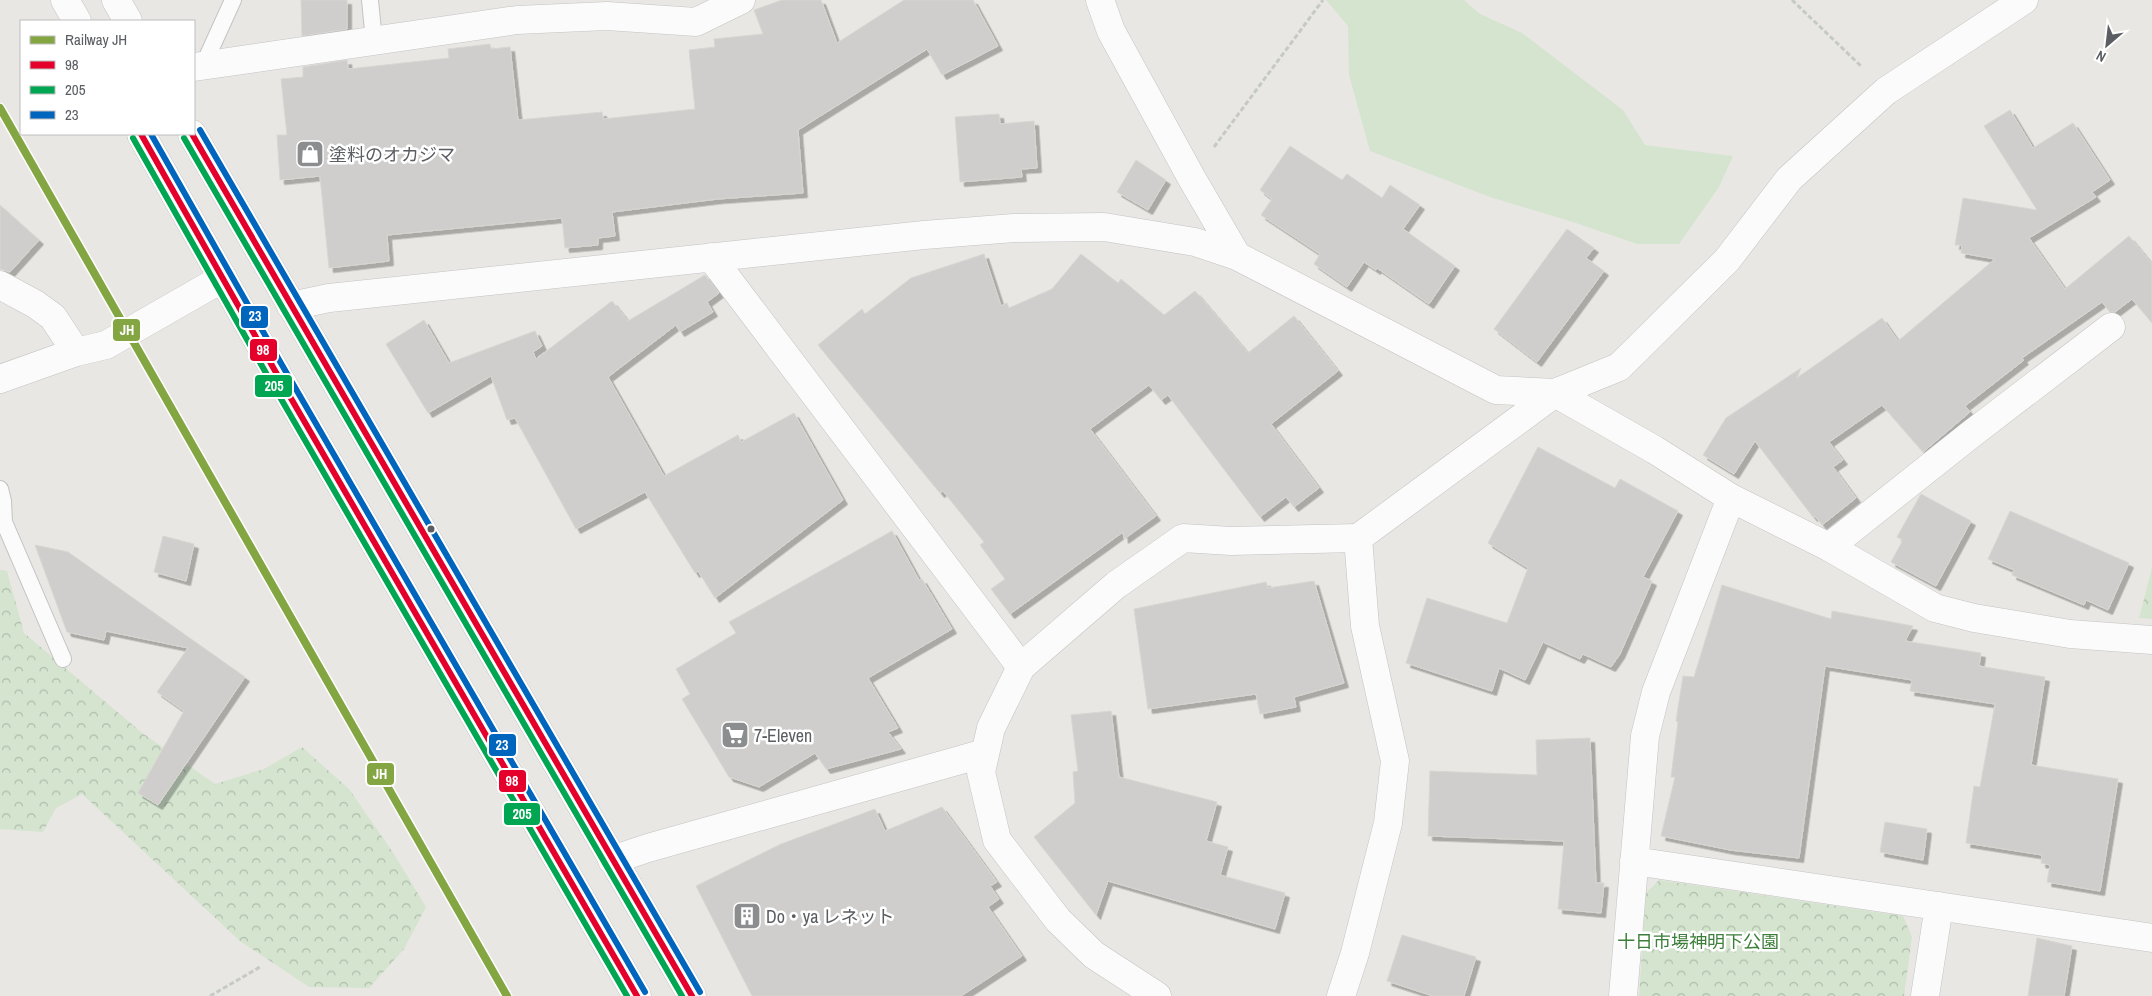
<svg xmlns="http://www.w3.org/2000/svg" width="2152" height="996" font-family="'Archivo Narrow','Noto Sans JP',sans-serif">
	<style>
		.green { fill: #d4e4cf }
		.forest { fill: url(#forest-crowns) }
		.building { fill: #d0cecc; stroke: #d8d6d2; filter: url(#shadow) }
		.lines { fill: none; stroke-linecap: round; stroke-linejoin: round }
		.lane-casing { stroke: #c3c3c3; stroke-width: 18 }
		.street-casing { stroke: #c3c3c3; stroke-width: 29 }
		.secondary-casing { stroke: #c3c3c3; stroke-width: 29 }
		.path { stroke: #c5c9c7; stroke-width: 3; stroke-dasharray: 5 2.5; stroke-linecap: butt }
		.lane { stroke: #fcfbfb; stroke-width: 16 }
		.street { stroke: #fcfbfb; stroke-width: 28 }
		.secondary { stroke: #fcfbfb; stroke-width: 28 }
		.bus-1-casing { stroke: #fff; stroke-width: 10 }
		.bus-2-casing { stroke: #fff; stroke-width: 10 }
		.bus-3-casing { stroke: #fff; stroke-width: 10 }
		.bus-1 { stroke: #e4002b; stroke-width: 6 }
		.bus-2 { stroke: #00a651; stroke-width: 6 }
		.bus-3 { stroke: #0065bd; stroke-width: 6 }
		.rail-1-casing { stroke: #fff; stroke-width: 11 }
		.rail-1 { stroke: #84a642; stroke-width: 8 }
		.bus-dot { fill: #5a5d61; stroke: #fff; stroke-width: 2 }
		.labels { text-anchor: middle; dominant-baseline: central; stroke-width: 5; stroke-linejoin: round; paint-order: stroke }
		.poi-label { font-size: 18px; fill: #5a5d61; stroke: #fff; text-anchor: start }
		.park-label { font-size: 18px; fill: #3d7f3a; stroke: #fff }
		.line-badge { stroke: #fff; stroke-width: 2 }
		.badge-label { font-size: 14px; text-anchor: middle; font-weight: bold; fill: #fff }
	</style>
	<defs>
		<pattern id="forest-crowns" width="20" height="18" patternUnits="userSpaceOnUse" patternTransform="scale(1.25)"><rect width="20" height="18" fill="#d4e4cf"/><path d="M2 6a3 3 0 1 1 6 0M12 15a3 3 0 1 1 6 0" fill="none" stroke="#afbcab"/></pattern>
		<filter id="shadow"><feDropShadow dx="4.5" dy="4.5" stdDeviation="0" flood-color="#0004"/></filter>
	</defs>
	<rect width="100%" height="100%" fill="#e9e7e3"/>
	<!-- green -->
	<path class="green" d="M1326 0H1464L1480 14 1522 33 1623 110 1645 145 1733 156 1719 187 1679 244H1637L1576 223 1490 197 1370 151 1349 75 1348 26Z"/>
	<!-- forest -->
	<path class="forest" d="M2152 568V619L2139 618Z
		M0 570 7 571 24 633 141 732 215 784 264 769 302 747 349 789 394 854 426 907 404 949 369 988 309 987 240 941 82 794 56 808 43 832 0 829Z
		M1659 880 1903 916 1912 937 1904 996H1639L1646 893Z"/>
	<!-- building -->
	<path class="building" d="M301 0H347V29L302 36Z
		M782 0H821L837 43 904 0H973L998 46 942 75 927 49 798 130 803 193 718 199 612 212 615 236 598 238V245L565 248 562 218 387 235 389 261 329 268 320 176 280 180 277 135H287L281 79 303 77V67L347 60 348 69 449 58 448 49 490 44 491 49 510 47 518 120 602 112 603 119 695 109 689 50 715 47 714 39 763 34 754 10Z
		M2010 110 2033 148 2073 123 2110 180 2092 192 2096 197 2029 238 2065 289 2129 236 2152 264V323L2132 299 2115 312H2110L2102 302 2022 358 2024 360 1965 406 1970 412 1923 452 1882 405 1829 442 1843 460 1833 467 1856 498 1822 525 1815 516 1813 517 1755 441 1734 474 1703 455 1726 418 1801 368 1797 378 1882 318 1898 341 1995 259 1961 253 1962 245H1955L1963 198 2037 210 1984 126Z
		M999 114 1000 124 1034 121 1037 168 1021 169 1022 177 960 182 955 117Z
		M1290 146 1342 180 1347 174 1382 198 1390 185 1420 205 1403 229 1455 266 1429 304 1377 268 1376 270 1364 262 1347 287 1314 264 1320 254 1261 215 1272 199 1260 190Z
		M1136 160 1166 180 1148 210 1117 192Z
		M0 205 39 240 10 272 0 269Z
		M1567 229 1594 248 1586 258 1604 271 1537 362 1494 329Z
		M984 254 1001 306 1007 303 1009 308 1052 289 1081 254 1118 283 1121 279 1164 315 1195 291 1248 353 1294 316 1338 371 1271 424 1319 488 1294 507 1286 497 1260 517 1168 395 1161 400 1149 385 1090 429 1156 516 1124 539 1123 532 1010 614 991 589 1005 579 980 545 984 542 943 491 940 493 818 345 862 309 865 314 911 278Z
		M705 275 719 293 707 302 713 312 680 332 676 325 608 377 664 476 738 435 741 442 794 413 843 500 715 598 698 571 695 573 645 492 576 529 515 418 507 420 491 376 428 413 386 344 424 320 449 363 535 331 542 346 533 352 536 359 612 301 628 321Z
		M1538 447 1615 488 1620 479 1678 511 1643 577 1652 581 1620 654 1611 667 1583 654 1580 659 1543 642 1525 680 1499 668 1492 691 1406 663 1427 598 1507 623 1528 568 1488 543Z
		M1921 494 1971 521 1936 586 1891 562 1903 540 1897 537Z
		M2010 511 2129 563 2108 610 2086 600 2084 605 2012 575 2014 570 1988 559Z
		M892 531 919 580 922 579 952 629 868 678 898 728 888 732 901 749 826 769 815 753 759 787 729 777 682 699 690 694 676 669 736 633 729 622Z
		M163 536 194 544 186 581 154 572Z
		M35 545 68 552 245 677 158 805 138 793 184 711 157 692 188 648 106 631 104 640 67 632Z
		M1314 581 1344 683 1294 697 1296 707 1260 714 1256 694 1148 709 1134 609 1266 582 1268 588Z
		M1722 585 1831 619 1832 611 1913 626 1905 641 1981 653 1979 666 2045 677 2031 765 2118 779 2100 891 2047 882 2050 865 2041 863 2042 855 1966 843 1974 786 1980 787 1995 704 1910 691 1912 680 1825 666 1799 858 1730 850 1661 836 1675 777H1671L1678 722 1676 721 1683 676 1694 677Z
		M1111 711 1119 777 1217 802 1206 841 1228 847 1220 875 1285 893 1275 929 1108 881 1096 915 1034 837 1075 803 1073 772 1078 771 1071 715Z
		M1590 738 1596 883H1604L1601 913 1558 909 1564 841 1428 836 1430 771 1537 775 1536 740Z
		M942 807 997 882 990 886 999 899 988 907 1022 956 961 996H752L696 886 781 844 875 809 885 831Z
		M1885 822 1927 829 1923 860 1880 852Z
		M1402 935 1476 957 1464 996H1433L1387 981Z
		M2037 938 2072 946 2064 996H2028Z"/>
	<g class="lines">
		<defs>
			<path id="lane" d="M370 0 374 41
				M203 66 233 0
				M0 489 3 501 4 522 63 659"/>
			<path id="street" d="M1100 0 1111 31 1191 177 1237 256
				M194 67 517 20 607 16 696 22 741 0
				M711 257 1021 667
				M0 285 35 304 53 317 76 352
				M291 306 329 298 924 235 1014 228 1104 227 1195 242 1237 256 1496 390 1555 393 1619 367 1727 260 1789 179 1886 91 2024 0
				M0 379 76 352 106 345 223 278
				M1555 393 1655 450 1731 498 1829 547 1935 608 1974 618 2070 634 2152 640
				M1829 547 1970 435 2111 327
				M612 860 648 848 985 753
				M1634 861 2152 938
				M1157 996 1094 955 1058 920 997 840 981 772 991 728 1021 667 1116 585 1183 538 1231 541 1358 538
				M1623 996 1645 736 1656 692 1731 498
				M1925 996 1939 906"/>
			<path id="secondary" d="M65 0 77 21
				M116 0 128 21
				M141 134 274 369 637 996
				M192 134 692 996
				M1341 996 1355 953 1388 823 1395 761 1365 626 1358 538 1555 393"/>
		</defs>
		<!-- lane casing -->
		<use href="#lane" class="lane-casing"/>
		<!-- street casing -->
		<use href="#street" class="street-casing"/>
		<!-- secondary casing -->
		<use href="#secondary" class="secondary-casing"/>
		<!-- path -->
		<path class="path" d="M1792 0 1862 67
			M1214 147 1323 0
			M210 996 260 967"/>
		<!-- lane -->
		<use href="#lane" class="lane"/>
		<!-- street -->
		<use href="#street" class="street"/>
		<!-- secondary -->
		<use href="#secondary" class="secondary"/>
		<defs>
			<path id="bus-1" d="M141 134 274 369 637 996
				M192 134 692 996"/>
			<path id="bus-2" d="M133 138 266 373 627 996
				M184 138 682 996"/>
			<path id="bus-3" d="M200 130 700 992
				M151 134 282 365 645 992"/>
		</defs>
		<!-- bus-1 casing -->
		<use href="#bus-1" class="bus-1-casing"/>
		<!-- bus-2 casing -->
		<use href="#bus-2" class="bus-2-casing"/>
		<!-- bus-3 casing -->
		<use href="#bus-3" class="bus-3-casing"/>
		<!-- bus-1 -->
		<use href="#bus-1" class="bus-1"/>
		<!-- bus-2 -->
		<use href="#bus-2" class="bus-2"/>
		<!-- bus-3 -->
		<use href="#bus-3" class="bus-3"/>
		<defs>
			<path id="rail-1" d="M0 108 507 996"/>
		</defs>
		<!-- rail-1 casing -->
		<use href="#rail-1" class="rail-1-casing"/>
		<!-- rail-1 -->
		<use href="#rail-1" class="rail-1"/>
	</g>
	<!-- icons -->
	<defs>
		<symbol id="shop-square" viewBox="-11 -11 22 22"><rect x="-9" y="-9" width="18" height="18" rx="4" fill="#8c8d8e" stroke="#fff"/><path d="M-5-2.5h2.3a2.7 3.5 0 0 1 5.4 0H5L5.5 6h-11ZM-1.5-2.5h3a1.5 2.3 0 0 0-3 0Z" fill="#fff"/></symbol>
		<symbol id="supermarket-square" viewBox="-11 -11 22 22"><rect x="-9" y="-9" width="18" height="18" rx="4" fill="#8c8d8e" stroke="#fff"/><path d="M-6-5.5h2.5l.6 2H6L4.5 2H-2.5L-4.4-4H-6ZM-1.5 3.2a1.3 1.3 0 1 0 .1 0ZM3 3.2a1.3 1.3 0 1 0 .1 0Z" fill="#fff"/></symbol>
		<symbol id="building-square" viewBox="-11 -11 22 22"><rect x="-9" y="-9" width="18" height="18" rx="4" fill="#8c8d8e" stroke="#fff"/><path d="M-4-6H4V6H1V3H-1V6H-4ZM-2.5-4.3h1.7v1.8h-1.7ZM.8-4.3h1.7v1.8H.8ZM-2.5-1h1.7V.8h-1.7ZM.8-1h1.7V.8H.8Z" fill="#fff"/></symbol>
	</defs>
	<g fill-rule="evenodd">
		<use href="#shop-square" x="294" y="138" width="32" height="32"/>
		<use href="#supermarket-square" x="719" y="719" width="32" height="32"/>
		<use href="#building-square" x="731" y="900" width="32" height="32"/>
	</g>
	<!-- markers -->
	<circle class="bus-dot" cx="431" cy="529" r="4.5"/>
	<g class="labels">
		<!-- poi labels -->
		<g class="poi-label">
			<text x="329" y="154">塗料のオカジマ</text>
			<text x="754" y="735">7-Eleven</text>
			<text x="766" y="916">Do・ya レネット</text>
		</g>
		<!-- park labels -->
		<g class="park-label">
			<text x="1698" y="941">十日市場神明下公園</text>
		</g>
	</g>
	<g class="line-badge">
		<rect x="240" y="305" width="29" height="24" rx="5" fill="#0065bd"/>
		<rect x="112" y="318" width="29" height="24" rx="5" fill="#84a642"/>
		<rect x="249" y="338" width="29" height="24" rx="5" fill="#e4002b"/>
		<rect x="254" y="374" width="39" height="24" rx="5" fill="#00a651"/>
		<rect x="488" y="733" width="29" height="24" rx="5" fill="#0065bd"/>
		<rect x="366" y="762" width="29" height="24" rx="5" fill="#84a642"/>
		<rect x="498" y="769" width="29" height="24" rx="5" fill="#e4002b"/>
		<rect x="503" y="802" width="38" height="24" rx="5" fill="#00a651"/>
	</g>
	<g class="badge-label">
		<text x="255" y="321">23</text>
		<text x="127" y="335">JH</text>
		<text x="263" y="355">98</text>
		<text x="274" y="391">205</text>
		<text x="502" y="750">23</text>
		<text x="380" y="779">JH</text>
		<text x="512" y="786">98</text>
		<text x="522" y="819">205</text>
	</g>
	<!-- legend -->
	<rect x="20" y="20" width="175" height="115" fill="#ffffff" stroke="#bdbec0"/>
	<rect x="30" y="36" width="25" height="8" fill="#84a642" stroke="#bdbec0"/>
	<text x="65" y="45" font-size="15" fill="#5a5d61">Railway JH</text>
	<rect x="30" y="61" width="25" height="8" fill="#e4002b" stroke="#bdbec0"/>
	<text x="65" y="70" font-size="15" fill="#5a5d61">98</text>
	<rect x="30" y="86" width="25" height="8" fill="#00a651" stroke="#bdbec0"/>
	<text x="65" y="95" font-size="15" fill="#5a5d61">205</text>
	<rect x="30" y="111" width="25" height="8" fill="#0065bd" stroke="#bdbec0"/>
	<text x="65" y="120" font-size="15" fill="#5a5d61">23</text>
	<!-- north arrow -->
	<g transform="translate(2107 45) rotate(208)" stroke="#ffffff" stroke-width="4" paint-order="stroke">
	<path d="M0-4L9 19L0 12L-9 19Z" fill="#5a5d61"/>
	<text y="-8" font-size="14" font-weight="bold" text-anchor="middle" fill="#5a5d61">N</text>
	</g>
</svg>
